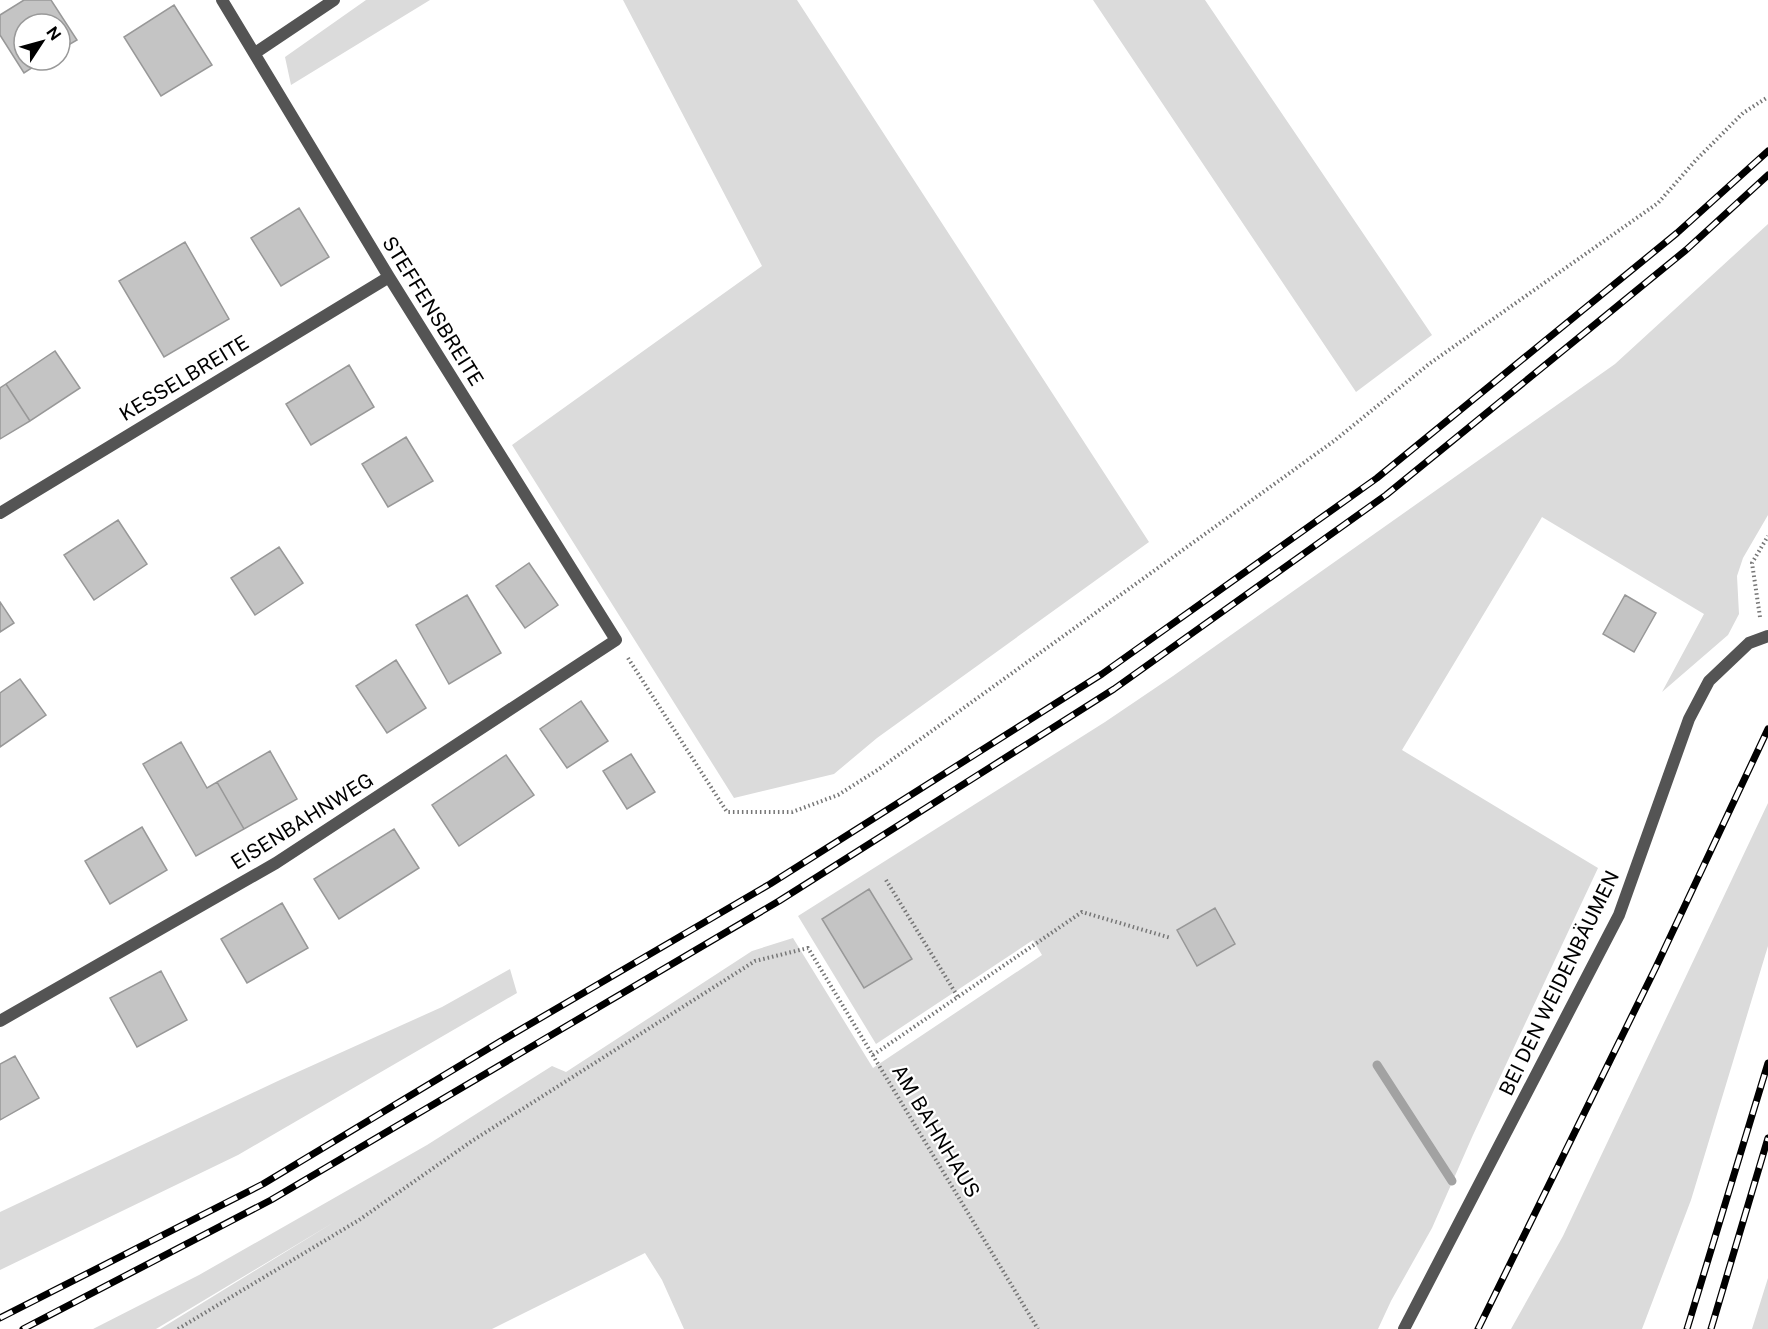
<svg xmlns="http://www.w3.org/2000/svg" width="1768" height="1329" font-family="'Public Sans',sans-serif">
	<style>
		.green { fill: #dbdbdb }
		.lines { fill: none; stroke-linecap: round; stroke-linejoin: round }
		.stream { stroke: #a2a2a2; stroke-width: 9 }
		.building { fill: #c4c4c4; stroke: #989898; stroke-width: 1.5 }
		.path { stroke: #767676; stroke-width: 4; stroke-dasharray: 1.5 3; stroke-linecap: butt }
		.street { stroke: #545454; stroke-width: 12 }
		.rail-casing { stroke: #000; stroke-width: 7 }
		.rail { stroke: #fff; stroke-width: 4.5; stroke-dasharray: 14; stroke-linecap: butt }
		.labels { text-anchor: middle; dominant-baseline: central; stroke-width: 4.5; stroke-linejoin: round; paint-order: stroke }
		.street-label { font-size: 20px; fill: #000; stroke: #fff }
	</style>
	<rect width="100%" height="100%" fill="#fff"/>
	<!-- green -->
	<path class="green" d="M366 0H430L291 85 285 57Z
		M623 0H797L1149 542 877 738 834 774 734 798 512 445 762 266Z
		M1093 0H1205L1432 335 1356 392Z
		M1768 224V515L1743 558 1737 576 1739 614 1728 635 1662 692 1704 614 1542 517 1402 750 1598 868 1473 1135 1432 1228 1391 1301 1378 1329H684L662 1280 645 1253 492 1329H160L336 1221 156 1329H93L199 1275 427 1145 552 1066 566 1072 752 951 793 938 873 1068 1042 955 1033 940 876 1044 798 916 1105 722 1173 676 1615 364Z
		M1768 803V946L1691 1200 1642 1329H1511L1563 1236Z
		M510 969 517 993 238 1155 0 1270V1212L280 1080 442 1007Z
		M1768 1278V1329H1752Z"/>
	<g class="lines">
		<!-- stream -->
		<path class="stream" d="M1377 1065 1452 1181"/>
	</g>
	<!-- building -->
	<path class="building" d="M24 0H51L77 40 60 50V24H24V60H44L24 73 0 35V15Z
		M174 5 212 65 161 96 124 37Z
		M299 208 329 257 281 286 251 238Z
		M185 242 229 319 164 357 119 281Z
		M55 351 80 388 30 421 6 384Z
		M349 365 374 407 311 445 286 404Z
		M6 384 30 421 0 439V388Z
		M406 437 433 481 388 507 362 464Z
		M118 520 147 564 94 600 64 555Z
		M279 547 303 583 255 615 231 578Z
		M529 563 558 605 525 628 496 586Z
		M467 595 501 653 449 684 416 625Z
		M1625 595 1656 613 1634 652 1603 634Z
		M0 602 14 623 0 632Z
		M396 660 426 708 387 733 356 686Z
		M20 679 46 715 0 747V693Z
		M581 701 608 741 567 768 540 729Z
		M181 742 207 788 217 782 244 829 196 856 143 764Z
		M270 751 297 799 244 829 217 782Z
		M631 754 655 792 627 809 603 771Z
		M506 755 534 795 459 846 432 805Z
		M142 827 167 870 110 904 85 861Z
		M394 829 419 868 339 919 314 879Z
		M869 889 912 959 864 988 822 919Z
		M282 903 308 948 247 983 221 939Z
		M1215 908 1235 944 1197 966 1177 930Z
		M161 971 187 1020 137 1047 110 998Z
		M15 1056 39 1098 0 1120V1064Z"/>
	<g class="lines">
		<!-- path -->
		<path class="path" d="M1760 617 1752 563 1768 536
			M628 658 727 812H792L838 795 879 769 1334 441 1429 364 1658 203 1696 160 1743 113 1768 97
			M886 880 958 997
			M873 1055 1082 912 1171 938
			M178 1329 359 1220 472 1141 755 961 808 948 1038 1329"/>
		<!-- street -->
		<path class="street" d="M255 53 334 0
			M0 513 389 277
			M0 1021 276 863 616 640 389 277 222 0
			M1404 1329 1619 915 1689 719 1709 681 1749 643 1768 636"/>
		<defs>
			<path id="rail" d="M0 1318 263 1184 501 1041 770 884 1102 674 1377 478 1677 233 1768 151
				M23 1329 271 1200 779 901 1114 689 1386 495 1686 250 1768 175
				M1478 1329 1656 967 1768 729
				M1687 1329 1768 1063
				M1711 1329 1768 1138"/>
		</defs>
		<!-- rail casing -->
		<use href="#rail" class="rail-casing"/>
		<!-- rail -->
		<use href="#rail" class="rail"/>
	</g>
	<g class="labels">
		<!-- street labels -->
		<g class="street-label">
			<text transform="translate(433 311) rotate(58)">STEFFENSBREITE</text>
			<text transform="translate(184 378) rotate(-31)">KESSELBREITE</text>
			<text transform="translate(302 821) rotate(-32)">EISENBAHNWEG</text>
			<text transform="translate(1559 983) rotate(-64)">BEI DEN WEIDENBÄUMEN</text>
			<text transform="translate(936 1131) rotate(59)">AM BAHNHAUS</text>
		</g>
	</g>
	<!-- north arrow -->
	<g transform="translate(42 42) rotate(54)"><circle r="28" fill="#ffffff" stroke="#999999" stroke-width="1.5"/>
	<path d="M0-4.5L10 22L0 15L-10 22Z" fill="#000000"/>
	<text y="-9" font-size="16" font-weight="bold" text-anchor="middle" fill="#000000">N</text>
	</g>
</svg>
